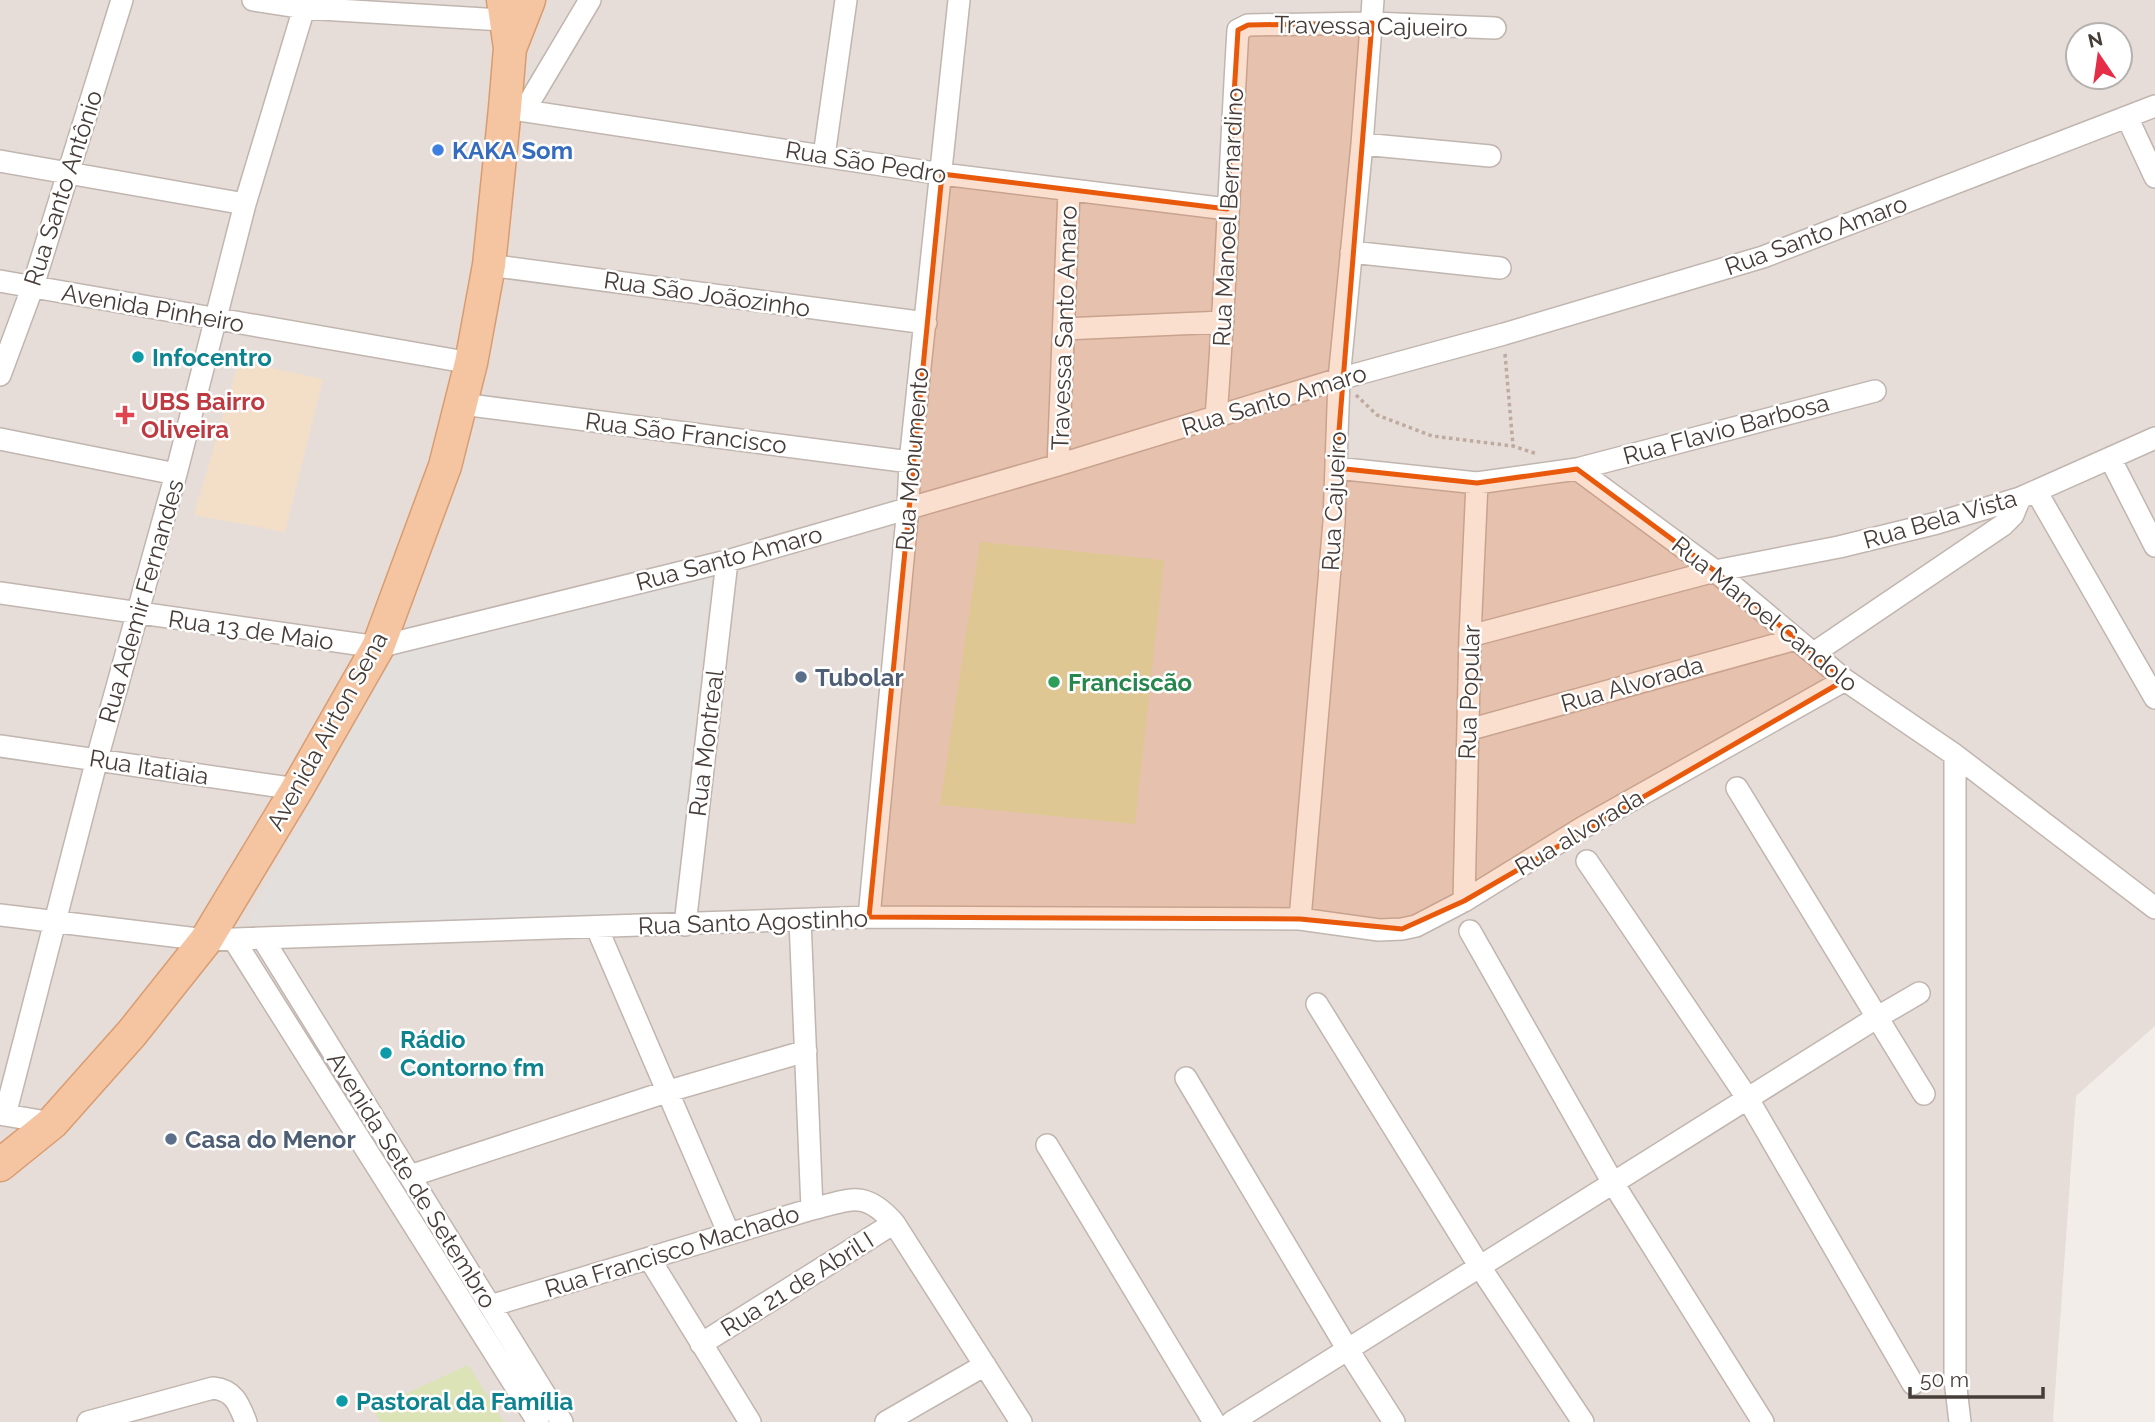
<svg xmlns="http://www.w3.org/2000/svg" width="2155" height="1422" font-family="Raleway,sans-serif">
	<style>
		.residential { fill: #e6ddd8; fill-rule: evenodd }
		.green { fill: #dce3b6 }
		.sand { fill: #f3dec8 }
		.parking { fill: #e2dfdd }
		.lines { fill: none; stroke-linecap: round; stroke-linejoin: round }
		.street-casing { stroke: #c1b5af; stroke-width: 24 }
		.primary-casing { stroke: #d99c71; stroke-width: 35 }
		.path { stroke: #beaa9f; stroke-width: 3.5; stroke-dasharray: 3.5 3.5; stroke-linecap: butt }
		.street { stroke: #fff; stroke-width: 21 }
		.primary { stroke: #f5c4a0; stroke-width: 32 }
		.marked { fill: #e8590c; fill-opacity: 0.2; stroke: #e8590c; stroke-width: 5; stroke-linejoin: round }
		.shop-dot { fill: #3f7fe0; stroke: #fff; stroke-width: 2.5 }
		.culture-dot { fill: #0f9aa8; stroke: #fff; stroke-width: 2.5 }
		.health-dot { fill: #e0444e; stroke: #fff; stroke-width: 2.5 }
		.service-dot { fill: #5c6f8a; stroke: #fff; stroke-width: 2.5 }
		.leisure-dot { fill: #2e9e5b; stroke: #fff; stroke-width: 2.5 }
		.labels { text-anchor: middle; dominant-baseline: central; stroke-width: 5; stroke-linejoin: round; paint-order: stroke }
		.street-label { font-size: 24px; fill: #463c38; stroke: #fff }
		.shop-label { font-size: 24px; font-weight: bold; fill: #366cbe; stroke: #fff; text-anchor: start }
		.culture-label { font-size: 24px; font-weight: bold; fill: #0d838f; stroke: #fff; text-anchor: start }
		.health-label { font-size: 24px; font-weight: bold; fill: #be3a42; stroke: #fff; text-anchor: start }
		.service-label { font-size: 24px; font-weight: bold; fill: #4e5e75; stroke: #fff; text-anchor: start }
		.leisure-label { font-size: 24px; font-weight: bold; fill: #27864d; stroke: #fff; text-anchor: start }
	</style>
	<rect width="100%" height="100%" fill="#f3ede9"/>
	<!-- residential -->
	<path class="residential" d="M0 0H2155V1026L2076 1096 2053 1422H0ZM2078 35H2120V77H2078Z"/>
	<!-- green -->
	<path class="green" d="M980 542 1164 560 1135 824 940 805Z
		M468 1365 504 1422H380L373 1409Z"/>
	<!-- sand -->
	<path class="sand" d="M239 361 323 379 285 532 194 515Z"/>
	<!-- parking -->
	<path class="parking" d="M711 576 673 917 246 924 387 656Z"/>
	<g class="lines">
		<defs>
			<path id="street" d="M253 0 304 8 519 21
				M505 108 942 174 1227 209
				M524 111 590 0
				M2127 117 2155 177
				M1362 144 1490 156
				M824 156 846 0
				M0 161 245 204
				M1351 252 1500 268
				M489 265 926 323
				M0 281 471 363
				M1064 329 1223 322
				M0 375 33 286 122 0
				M462 404 910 462
				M1216 417C1226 288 1230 159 1238 30L1248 25 1372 23 1495 28
				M0 439 176 474
				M2110 458 2155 546
				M1058 465 1069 191
				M1336 468 1477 483 1577 469 1875 391
				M1577 469 1715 571 1845 680 1955 755 2155 908
				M2036 491 2155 698
				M0 593 378 647 727 561 1058 465 1339 379 1504 334 1763 257 2155 106
				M1470 636 1715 571 1839 547 1937 523 2020 498 2155 438
				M1814 653 2003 525 2013 515 2020 498
				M1468 730 1796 639
				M0 746 297 789
				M1955 755V1380L1960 1422
				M1737 788 1924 1094
				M1587 861 1748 1099 1913 1384
				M1464 901 1470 636 1477 483
				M0 915 206 940 869 917 1300 919 1379 930 1402 929 1416 926 1464 901 1582 828 1845 680
				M869 917 908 507 910 462 959 0
				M1300 919 1334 522 1339 379 1362 144 1373 0
				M800 920 812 1209
				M685 925 727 561
				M597 928 729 1234
				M1470 931 1613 1183 1763 1422
				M263 939 562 1422
				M234 940 538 1422
				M1317 1004 1480 1267 1583 1422
				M1186 1078 1348 1350 1394 1422
				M0 1114 52 1123
				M5 1115 97 759 176 474 245 204 304 8
				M1047 1145 1214 1422
				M410 1176 669 1091 806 1051
				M649 1258 750 1422
				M490 1306 812 1209C851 1200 864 1189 894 1223L1021 1422
				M701 1344 894 1223
				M88 1422 213 1388C234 1390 239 1404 246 1422
				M886 1422 985 1365
				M1232 1422 1876 1018 1919 993"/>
			<path id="primary" d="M511 46 529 0
				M0 1165 52 1123 132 1033 206 940 297 789 378 647 445 466 471 363 489 265 505 108 510 48 503 0"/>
		</defs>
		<!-- street casing -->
		<use href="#street" class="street-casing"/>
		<!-- primary casing -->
		<use href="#primary" class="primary-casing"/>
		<!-- path -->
		<path class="path" d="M1505 354 1513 446
			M1356 395 1377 415 1432 436 1513 446 1537 454"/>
		<!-- street -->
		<use href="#street" class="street"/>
		<!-- primary -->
		<use href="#primary" class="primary"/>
	</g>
	<!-- marked area -->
	<path class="marked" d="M1372 23 1336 468 1477 483 1577 469 1715 571 1845 680 1464 901 1402 929 1300 919 869 917 942 174 1227 209 1238 30 1248 25Z"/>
	<!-- markers -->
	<circle class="shop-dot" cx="438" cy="150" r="7"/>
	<g class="culture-dot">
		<circle cx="138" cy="357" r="7"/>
		<circle cx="386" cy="1053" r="7"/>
		<circle cx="342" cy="1401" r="7"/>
	</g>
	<path class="health-dot" d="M121.5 404.5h7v7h7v7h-7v7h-7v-7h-7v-7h7z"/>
	<g class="service-dot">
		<circle cx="801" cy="677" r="7"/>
		<circle cx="171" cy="1139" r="7"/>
	</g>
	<circle class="leisure-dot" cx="1054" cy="682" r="7"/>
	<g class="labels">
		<!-- street labels -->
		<g class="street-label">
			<text transform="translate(1371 26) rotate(1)">Travessa Cajueiro</text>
			<text transform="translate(866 162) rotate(9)">Rua São Pedro</text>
			<text transform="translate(63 188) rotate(-72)">Rua Santo Antônio</text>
			<text transform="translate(1228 217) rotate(-87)">Rua Manoel Bernardino</text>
			<text transform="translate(1816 235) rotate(-20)">Rua Santo Amaro</text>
			<text transform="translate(707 294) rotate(8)">Rua São Joãozinho</text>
			<text transform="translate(153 308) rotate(10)">Avenida Pinheiro</text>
			<text transform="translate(1064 328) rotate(-88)">Travessa Santo Amaro</text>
			<text transform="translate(1274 400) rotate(-17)">Rua Santo Amaro</text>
			<text transform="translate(1726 429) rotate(-15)">Rua Flavio Barbosa</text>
			<text transform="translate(686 433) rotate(7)">Rua São Francisco</text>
			<text transform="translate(912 459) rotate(-85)">Rua Monumento</text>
			<text transform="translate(1334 501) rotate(-87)">Rua Cajueiro</text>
			<text transform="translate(1940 519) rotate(-16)">Rua Bela Vista</text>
			<text transform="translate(729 558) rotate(-15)">Rua Santo Amaro</text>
			<text transform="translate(141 601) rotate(-74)">Rua Ademir Fernandes</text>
			<text transform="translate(1765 614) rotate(39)">Rua Manoel Candolo</text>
			<text transform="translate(251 630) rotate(8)">Rua 13 de Maio</text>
			<text transform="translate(1632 684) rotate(-16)">Rua Alvorada</text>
			<text transform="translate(1469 692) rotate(-88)">Rua Popular</text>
			<text transform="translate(327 731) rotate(-61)">Avenida Airton Sena</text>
			<text transform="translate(706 743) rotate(-83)">Rua Montreal</text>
			<text transform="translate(149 767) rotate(9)">Rua Itatiaia</text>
			<text transform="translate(1579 832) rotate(-31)">Rua alvorada</text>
			<text transform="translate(753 922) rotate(-2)">Rua Santo Agostinho</text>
			<text transform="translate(412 1180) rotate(58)">Avenida Sete de Setembro</text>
			<text transform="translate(672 1251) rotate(-17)">Rua Francisco Machado</text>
			<text transform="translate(797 1284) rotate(-32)">Rua 21 de Abril I</text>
		</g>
		<!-- shop labels -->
		<g class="shop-label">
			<text x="452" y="150">KAKA Som</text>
		</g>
		<!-- culture labels -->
		<g class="culture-label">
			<text x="152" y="357">Infocentro</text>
			<text x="400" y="1039">Rádio<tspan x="400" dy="28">Contorno fm</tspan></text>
			<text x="356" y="1401">Pastoral da Família</text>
		</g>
		<!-- health labels -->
		<g class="health-label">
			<text x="141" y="401">UBS Bairro<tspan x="141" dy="28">Oliveira</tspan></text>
		</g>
		<!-- service labels -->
		<g class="service-label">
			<text x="815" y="677">Tubolar</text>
			<text x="185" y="1139">Casa do Menor</text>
		</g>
		<!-- leisure labels -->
		<g class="leisure-label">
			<text x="1068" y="682">Franciscão</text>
		</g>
	</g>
	<!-- north arrow -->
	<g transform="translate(2099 56) rotate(347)"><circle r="33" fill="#ffffff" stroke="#b5b1af" stroke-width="2"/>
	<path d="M0-5L12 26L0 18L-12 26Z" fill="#e62d47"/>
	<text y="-10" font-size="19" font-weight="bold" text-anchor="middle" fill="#463c38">N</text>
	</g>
	<!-- scale -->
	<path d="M1910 1387v10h133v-10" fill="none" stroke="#463c38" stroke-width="3.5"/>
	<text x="1920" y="1387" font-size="21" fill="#463c38" stroke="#ffffff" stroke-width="5" paint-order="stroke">50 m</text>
</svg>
